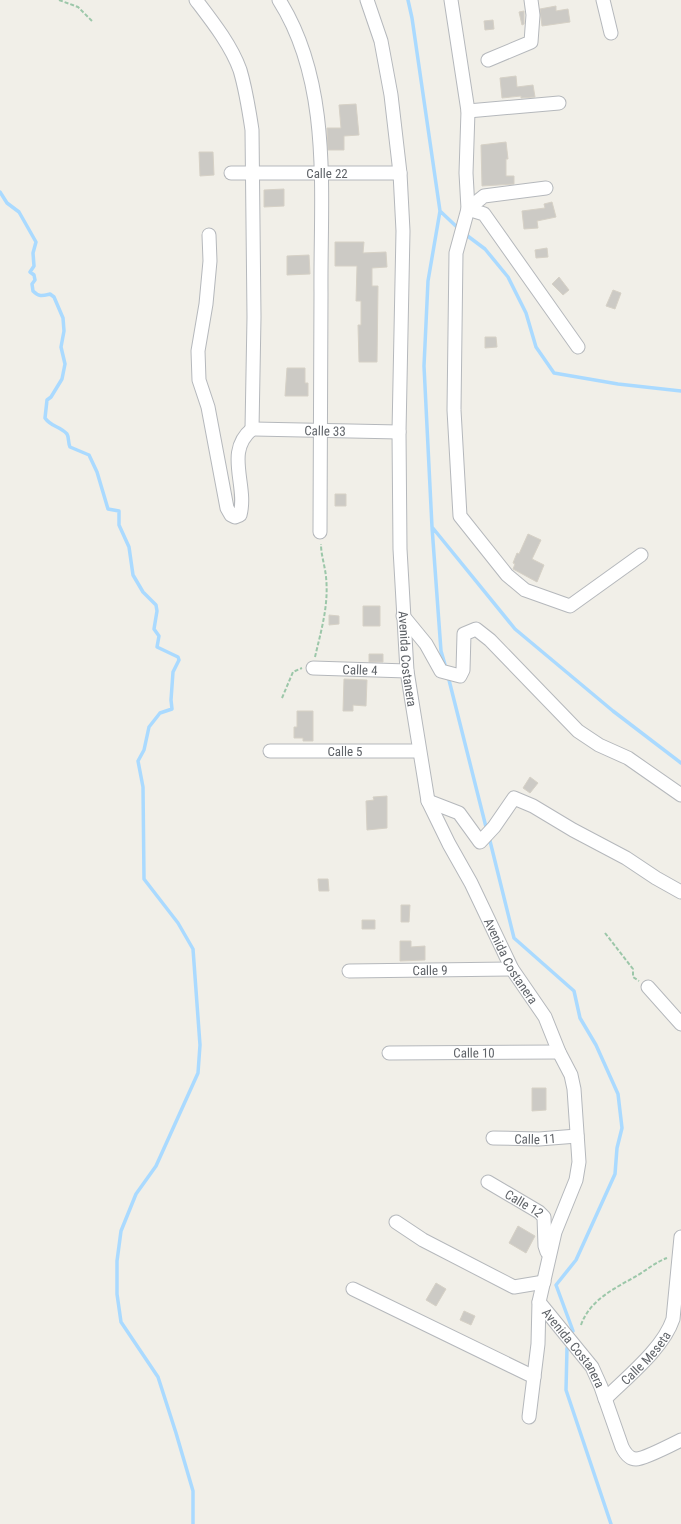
<svg xmlns="http://www.w3.org/2000/svg" width="681" height="1524" font-family="'Roboto Condensed',sans-serif">
	<style>
		.lines { fill: none; stroke-linecap: round; stroke-linejoin: round }
		.stream { stroke: #aadaff; stroke-width: 3.5 }
		.building { fill: #cccac5; stroke: #d6d1c6 }
		.minor-casing { stroke: #b5b8bc; stroke-width: 15 }
		.path { stroke: #9cc7a9; stroke-width: 2; stroke-dasharray: 4 2; stroke-linecap: butt }
		.minor { stroke: #fff; stroke-width: 13 }
		.labels { text-anchor: middle; dominant-baseline: central; stroke-width: 3.5; stroke-linejoin: round; paint-order: stroke }
		.street-label { font-size: 13px; fill: #5f6368; stroke: #fff }
	</style>
	<rect width="100%" height="100%" fill="#f1efe8"/>
	<g class="lines">
		<!-- stream -->
		<path class="stream" d="M408 0 412 18 440 211 428 281 424 366 432 527 441 651 446 668
			M0 192 7 203 19 212 36 242 33 253 34 266 30 272 34 275 35 280 32 284 33 291C39 297 42 296 50 294L54 297 63 318 64 331 61 347 65 364 62 379 51 397 47 400 45 418C51 427 60 426 67 434 69 437 68 443 70 447L89 455 97 472 108 509 119 511V525L129 547 133 575 143 592 156 605 157 611 154 629 159 636 157 647 178 657 179 660 173 672 171 700 172 709 160 713 149 727 144 750 138 761 143 787 144 879 178 923 193 949 200 1045 198 1073 156 1166 136 1194 121 1231 117 1261V1294L121 1322 158 1377 176 1433 193 1491V1524
			M440 211 459 229
			M465 234 485 249 508 277 526 313 536 347 554 373 618 384 681 391
			M432 527 515 629 613 711 681 763
			M448 676 487 831
			M489 837 514 938 574 991 580 1018 596 1045 618 1094 622 1128 617 1148 615 1174 576 1260 556 1285 573 1331
			M567 1348 566 1390 611 1524"/>
	</g>
	<!-- building -->
	<path class="building" d="M556 6V11L568 9 570 22 542 26 540 9Z
		M524 11V24L522 25 519 12Z
		M493 20 494 29 485 30 484 21Z
		M516 76 517 87 533 85 535 97 521 98V96L502 98 500 78Z
		M356 104 359 135 344 136V150H328L327 128H341L339 105Z
		M506 142 508 159H506V176H514V184L482 186 481 145Z
		M199 152H213L214 175 200 176Z
		M284 189V206L264 207V190Z
		M552 202 556 217 537 221 538 228 524 229 522 211 545 208 544 204Z
		M335 242H364L363 253 386 252 387 267 372 268V286H378L377 362H359L358 325H361V301H356L357 266H335Z
		M547 248 548 257 536 258 535 250Z
		M309 255 310 274 287 275V256Z
		M559 277 569 290 563 295 552 284Z
		M613 290 621 293 615 309 606 306Z
		M485 337H496L497 347 485 348Z
		M287 368H305V383H308V396H285Z
		M335 494H346V506H335Z
		M528 534 541 540 532 559 544 565 537 582 513 569 515 564 513 563 517 553 519 554Z
		M363 606H380V626H363Z
		M329 615 339 616V624L329 625Z
		M369 654H383V662H369Z
		M344 679 367 680 366 706 353 705V711H343Z
		M297 711H313V741H303V738H294V727H297Z
		M530 777 538 783 530 793 523 788Z
		M387 796V828L367 830 366 801 374 800 373 797Z
		M318 879H328L329 891H319Z
		M401 905H410L409 922H401Z
		M362 920H375V929H362Z
		M400 941H411V947L425 946V960L400 961Z
		M532 1088H546V1110L532 1111Z
		M518 1226 535 1236 526 1253 509 1243Z
		M436 1283 446 1289 436 1306 426 1300Z
		M464 1311 475 1316 471 1325 460 1320Z"/>
	<g class="lines">
		<defs>
			<g id="minor">
				<path d="M196 0C212 21 231 45 240 70 246 90 249 110 252 130L254 317 252 429"/>
				<path d="M279 0C333 85 320 197 321 293 321 373 321 453 320 532"/>
				<path id="s1" d="M367 0 381 41 391 95 400 173 403 231 399 432 400 549 407 671 428 801 449 844 471 883 512 969 545 1017 559 1052 571 1075 574 1089 579 1162 576 1180 555 1232 539 1302 592 1367 601 1387 622 1447C625 1453 629 1459 636 1459 644 1459 673 1444 681 1440"/>
				<path d="M451 0 468 111 466 173 468 209 484 214 578 347"/>
				<path d="M603 0 611 33"/>
				<path d="M488 60 531 42 533 15 531 0"/>
				<path d="M468 111 559 103"/>
				<path id="s2" d="M231 173H400"/>
				<path d="M546 188 484 196 468 209 456 253 454 410 460 516 507 575 525 590 570 606 641 555"/>
				<path d="M209 235 210 261 206 304 198 351 199 380 208 407 227 508 231 515 235 517 240 515C248 485 224 452 252 429"/>
				<path id="s3" d="M252 429 399 432"/>
				<path d="M403 616 426 644 441 671 460 676 463 670 464 634 476 629 490 640 578 731 599 745 628 758 681 795"/>
				<path id="s4" d="M313 668 407 671"/>
				<path id="s5" d="M270 751H419"/>
				<path d="M428 801 459 813 480 842 494 827 514 798 533 806 573 830 626 858 656 878 681 892"/>
				<path id="s6" d="M349 971 512 969"/>
				<path d="M648 987 681 1024"/>
				<path id="s7" d="M389 1053 559 1052"/>
				<path id="s8" d="M493 1138 539 1139 577 1136"/>
				<path id="s9" d="M488 1182 539 1212 544 1217 545 1246 547 1252"/>
				<path d="M396 1222 423 1240 514 1287 544 1282"/>
				<path d="M353 1289 534 1377"/>
				<path id="s10" d="M605 1399C627 1377 663 1349 673 1319L681 1237"/>
				<path d="M529 1417 538 1344 539 1302"/>
			</g>
		</defs>
		<!-- minor casing -->
		<use href="#minor" class="minor-casing"/>
		<!-- path -->
		<path class="path" d="M59 0 78 7 93 22
			M315 657C321 631 329 605 326 577 325 566 321 555 321 544
			M282 698 293 672 302 668
			M605 933 633 969V977L639 981
			M581 1325C590 1299 616 1288 638 1275 648 1269 656 1262 667 1258"/>
		<!-- minor -->
		<use href="#minor" class="minor"/>
	</g>
	<g class="labels">
		<!-- street labels -->
		<g class="street-label">
			<text stroke="none"><textPath href="#s2" startOffset="96">Calle 22</textPath></text>
			<text stroke="none"><textPath href="#s3" startOffset="73">Calle 33</textPath></text>
			<text stroke="none"><textPath href="#s1" startOffset="663">Avenida Costanera</textPath></text>
			<text stroke="none"><textPath href="#s4" startOffset="47">Calle 4</textPath></text>
			<text stroke="none"><textPath href="#s5" startOffset="75">Calle 5</textPath></text>
			<text stroke="none"><textPath href="#s1" startOffset="987">Avenida Costanera</textPath></text>
			<text stroke="none"><textPath href="#s6" startOffset="81">Calle 9</textPath></text>
			<text stroke="none"><textPath href="#s7" startOffset="85">Calle 10</textPath></text>
			<text stroke="none"><textPath href="#s8" startOffset="42">Calle 11</textPath></text>
			<text stroke="none"><textPath href="#s9" startOffset="42">Calle 12</textPath></text>
			<text stroke="none"><textPath href="#s1" startOffset="1408">Avenida Costanera</textPath></text>
			<text stroke="none"><textPath href="#s10" startOffset="58">Calle Meseta</textPath></text>
		</g>
	</g>
</svg>
